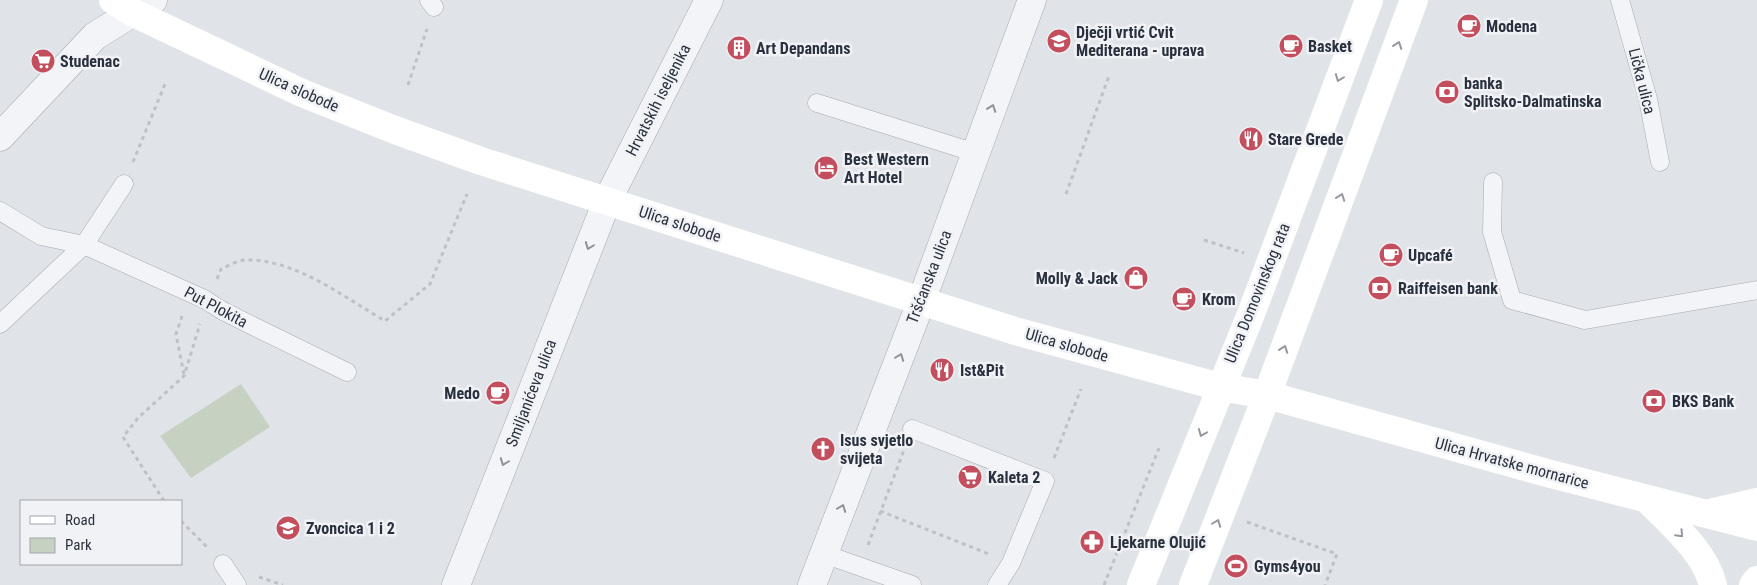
<svg xmlns="http://www.w3.org/2000/svg" width="1757" height="585" font-family="'Roboto Condensed',sans-serif">
	<style>
		.green { fill: #c6d1c2 }
		.lines { fill: none; stroke-linecap: round; stroke-linejoin: round }
		.lane-casing { stroke: #a6aab2; stroke-width: 19 }
		.street-casing { stroke: #a6aab2; stroke-width: 29 }
		.path { stroke: #bfc1c7; stroke-width: 3; stroke-dasharray: 4 4; stroke-linecap: butt }
		.lane { stroke: #f3f4f7; stroke-width: 18 }
		.street { stroke: #f3f4f7; stroke-width: 28 }
		.secondary { stroke: #fff; stroke-width: 28 }
		.lane-bridge-casing { stroke: #a6aab2; stroke-width: 19; stroke-linecap: butt }
		.lane-bridge { stroke: #f3f4f7; stroke-width: 18 }
		.oneway { stroke: #94989e }
		.oneway2 { stroke: #8e929a }
		.labels { text-anchor: middle; dominant-baseline: central; stroke-width: 5; stroke-linejoin: round; paint-order: stroke }
		.poi-label { font-size: 16px; font-weight: bold; fill: #2a313e; stroke: #f0f2f6; text-anchor: start }
		.street-label { font-size: 16px; fill: #2a313e; stroke: #f0f2f6 }
	</style>
	<rect width="100%" height="100%" fill="#e0e3e8"/>
	<!-- green -->
	<path class="green" d="M241 384 270 427 191 478 160 436Z"/>
	<g class="lines">
		<defs>
			<path id="lane" d="M429 0 434 7
				M1620 0 1648 99 1660 162
				M817 103 976 153
				M1493 182 1492 232 1512 300 1585 320 1757 290
				M0 211 41 236 84 245 204 299
				M223 311 253 326 347 372
				M0 324 84 245 124 184
				M912 429 1045 481 1011 563 997 585
				M824 554 912 585
				M223 564 237 585"/>
			<path id="street" d="M0 137 95 36 153 0
				M456 585 607 201 709 0
				M812 585 921 302 1032 0"/>
		</defs>
		<!-- lane casing -->
		<use href="#lane" class="lane-casing"/>
		<!-- street casing -->
		<use href="#street" class="street-casing"/>
		<!-- path -->
		<path class="path" d="M408 85 427 29
			M133 162 165 84
			M1066 194 1109 76
			M1204 240 1244 253
			M217 279 221 269C228 266 238 260 246 260 295 259 344 297 385 321L430 284 467 194
			M182 316 176 334 184 375
			M1054 458 1081 389
			M164 501 123 437 138 418 184 376 200 324
			M880 511 989 554
			M181 521 207 547
			M1247 522 1337 554 1325 585
			M868 545 904 450
			M259 577 283 585
			M1104 585 1159 448"/>
		<!-- lane -->
		<use href="#lane" class="lane"/>
		<!-- street -->
		<use href="#street" class="street"/>
		<!-- secondary -->
		<path class="secondary" d="M113 0 134 13 302 93 395 130 481 161 1015 331 1220 387 1267 395 1547 473 1757 527
			M1647 499C1671 524 1704 550 1713 585
			M1710 513 1757 502
			M1141 585 1251 314 1369 0
			M1193 585 1267 395 1414 0
			M1753 585 1757 580"/>
		<defs>
			<path id="lane-bridge" d="M204 299 223 311"/>
		</defs>
		<!-- lane-bridge casing -->
		<use href="#lane-bridge" class="lane-bridge-casing"/>
		<!-- lane-bridge -->
		<use href="#lane-bridge" class="lane-bridge"/>
	</g>
	<!-- one-way arrows -->
	<defs><path id="oneway-chevron" d="M-2-3.5L2.5 0L-2 3.5" fill="none" stroke-width="1.6" stroke-linecap="round" stroke-linejoin="round" transform="scale(1.25)"/></defs>
	<g class="oneway">
		<use href="#oneway-chevron" transform="translate(1398 45) rotate(-70)"/>
		<use href="#oneway-chevron" transform="translate(1339 78) rotate(111)"/>
		<use href="#oneway-chevron" transform="translate(1341 197) rotate(-70)"/>
		<use href="#oneway-chevron" transform="translate(1284 349) rotate(-70)"/>
		<use href="#oneway-chevron" transform="translate(1202 433) rotate(112)"/>
		<use href="#oneway-chevron" transform="translate(1217 523) rotate(-69)"/>
		<use href="#oneway-chevron" transform="translate(1680 534) rotate(47)"/>
	</g>
	<g class="oneway2">
		<use href="#oneway-chevron" transform="translate(992 108) rotate(-70)"/>
		<use href="#oneway-chevron" transform="translate(589 246) rotate(111)"/>
		<use href="#oneway-chevron" transform="translate(900 357) rotate(-69)"/>
		<use href="#oneway-chevron" transform="translate(504 462) rotate(111)"/>
		<use href="#oneway-chevron" transform="translate(842 508) rotate(-69)"/>
	</g>
	<!-- icons -->
	<defs>
		<symbol id="cafe-disc" viewBox="-11 -11 22 22"><circle r="9.5" fill="#c34f5e" stroke="#f0f2f6"/><path d="M-5.5-4.5H6V0H3Q3 3.5 0 3.5H-2.5Q-5.5 3.5-5.5 0ZM3-3.2v2h1.7v-2ZM-6 4.5H4V6H-6Z" fill="#fff"/></symbol>
		<symbol id="school-disc" viewBox="-11 -11 22 22"><circle r="9.5" fill="#c34f5e" stroke="#f0f2f6"/><path d="M0-5L7-2L0 1L-7-2ZM-4 1L0 2.5L4 1V4Q0 6-4 4Z" fill="#fff"/></symbol>
		<symbol id="building-disc" viewBox="-11 -11 22 22"><circle r="9.5" fill="#c34f5e" stroke="#f0f2f6"/><path d="M-4-6H4V6H1V3H-1V6H-4ZM-2.5-4.3h1.7v1.8h-1.7ZM.8-4.3h1.7v1.8H.8ZM-2.5-1h1.7V.8h-1.7ZM.8-1h1.7V.8H.8Z" fill="#fff"/></symbol>
		<symbol id="supermarket-disc" viewBox="-11 -11 22 22"><circle r="9.5" fill="#c34f5e" stroke="#f0f2f6"/><path d="M-6-5.5h2.5l.6 2H6L4.5 2H-2.5L-4.4-4H-6ZM-1.5 3.2a1.3 1.3 0 1 0 .1 0ZM3 3.2a1.3 1.3 0 1 0 .1 0Z" fill="#fff"/></symbol>
		<symbol id="bank-disc" viewBox="-11 -11 22 22"><circle r="9.5" fill="#c34f5e" stroke="#f0f2f6"/><path d="M-6-4H6V4H-6ZM0-2.3a2.3 2.3 0 1 0 0 4.6a2.3 2.3 0 1 0 0-4.6Z" fill="#fff"/></symbol>
		<symbol id="restaurant-disc" viewBox="-11 -11 22 22"><circle r="9.5" fill="#c34f5e" stroke="#f0f2f6"/><path d="M-5-6h1v4h1v-4h1v4h1v-4h1v5L-1.5 .5V6h-2V.5L-5-1ZM5-6V6H3V1.5H1.5Q1.5-4 5-6Z" fill="#fff"/></symbol>
		<symbol id="hotel-disc" viewBox="-11 -11 22 22"><circle r="9.5" fill="#c34f5e" stroke="#f0f2f6"/><path d="M-6-4.5h1.5V1H6V5H4.5V3h-9V5H-6ZM-4 0a1.8 1.8 0 1 1 3.6 0ZM.5 0V-2.5h3Q6-2.5 6 0Z" fill="#fff"/></symbol>
		<symbol id="shop-disc" viewBox="-11 -11 22 22"><circle r="9.5" fill="#c34f5e" stroke="#f0f2f6"/><path d="M-5-2.5h2.3a2.7 3.5 0 0 1 5.4 0H5L5.5 6h-11ZM-1.5-2.5h3a1.5 2.3 0 0 0-3 0Z" fill="#fff"/></symbol>
		<symbol id="church-disc" viewBox="-11 -11 22 22"><circle r="9.5" fill="#c34f5e" stroke="#f0f2f6"/><path d="M-1.2-6h2.4v3.5h3.3v2.4h-3.3V6h-2.4V-.1h-3.3v-2.4h3.3Z" fill="#fff"/></symbol>
		<symbol id="pharmacy-disc" viewBox="-11 -11 22 22"><circle r="9.5" fill="#c34f5e" stroke="#f0f2f6"/><path d="M-2-6h4v4h4v4h-4v4h-4v-4h-4v-4h4Z" fill="#fff"/></symbol>
		<symbol id="stadium-disc" viewBox="-11 -11 22 22"><circle r="9.5" fill="#c34f5e" stroke="#f0f2f6"/><path d="M0-5a6.5 5 0 1 0 0 10a6.5 5 0 1 0 0-10ZM-3.5-1.8h7v3.6h-7Z" fill="#fff"/></symbol>
	</defs>
	<g fill-rule="evenodd">
		<use href="#cafe-disc" x="1455" y="12" width="28" height="28"/>
		<use href="#school-disc" x="1045" y="27" width="28" height="28"/>
		<use href="#cafe-disc" x="1277" y="32" width="28" height="28"/>
		<use href="#building-disc" x="725" y="34" width="28" height="28"/>
		<use href="#supermarket-disc" x="29" y="47" width="28" height="28"/>
		<use href="#bank-disc" x="1433" y="78" width="28" height="28"/>
		<use href="#restaurant-disc" x="1237" y="125" width="28" height="28"/>
		<use href="#hotel-disc" x="812" y="154" width="28" height="28"/>
		<use href="#cafe-disc" x="1377" y="241" width="28" height="28"/>
		<use href="#shop-disc" x="1122" y="264" width="28" height="28"/>
		<use href="#bank-disc" x="1366" y="274" width="28" height="28"/>
		<use href="#cafe-disc" x="1170" y="285" width="28" height="28"/>
		<use href="#restaurant-disc" x="928" y="356" width="28" height="28"/>
		<use href="#cafe-disc" x="484" y="379" width="28" height="28"/>
		<use href="#bank-disc" x="1640" y="387" width="28" height="28"/>
		<use href="#church-disc" x="809" y="435" width="28" height="28"/>
		<use href="#supermarket-disc" x="956" y="463" width="28" height="28"/>
		<use href="#school-disc" x="274" y="514" width="28" height="28"/>
		<use href="#pharmacy-disc" x="1078" y="528" width="28" height="28"/>
		<use href="#stadium-disc" x="1222" y="552" width="28" height="28"/>
	</g>
	<g class="labels">
		<!-- poi labels -->
		<g class="poi-label">
			<text x="1486" y="26">Modena</text>
			<text x="1076" y="32">Dječji vrtić Cvit<tspan x="1076" dy="18">Mediterana - uprava</tspan></text>
			<text x="1308" y="46">Basket</text>
			<text x="756" y="48">Art Depandans</text>
			<text x="60" y="61">Studenac</text>
			<text x="1464" y="83">banka<tspan x="1464" dy="18">Splitsko-Dalmatinska</tspan></text>
			<text x="1268" y="139">Stare Grede</text>
			<text x="844" y="159">Best Western<tspan x="844" dy="18">Art Hotel</tspan></text>
			<text x="1408" y="255">Upcafé</text>
			<text x="1118" y="278" text-anchor="end">Molly &amp; Jack</text>
			<text x="1398" y="288">Raiffeisen bank</text>
			<text x="1202" y="299">Krom</text>
			<text x="960" y="370">Ist&amp;Pit</text>
			<text x="480" y="393" text-anchor="end">Medo</text>
			<text x="1672" y="401">BKS Bank</text>
			<text x="840" y="440">Isus svjetlo<tspan x="840" dy="18">svijeta</tspan></text>
			<text x="988" y="477">Kaleta 2</text>
			<text x="306" y="528">Zvoncica 1 i 2</text>
			<text x="1110" y="542">Ljekarne Olujić</text>
			<text x="1254" y="566">Gyms4you</text>
		</g>
		<!-- street labels -->
		<g class="street-label">
			<text transform="translate(1642 81) rotate(76)">Lička ulica</text>
			<text transform="translate(299 90) rotate(24)">Ulica slobode</text>
			<text transform="translate(658 100) rotate(-63)">Hrvatskih iseljenika</text>
			<text transform="translate(680 224) rotate(18)">Ulica slobode</text>
			<text transform="translate(929 277) rotate(-69)">Tršćanska ulica</text>
			<text transform="translate(1257 293) rotate(-68)">Ulica Domovinskog rata</text>
			<text transform="translate(216 307) rotate(28)">Put Plokita</text>
			<text transform="translate(1067 345) rotate(16)">Ulica slobode</text>
			<text transform="translate(531 393) rotate(-69)">Smiljanićeva ulica</text>
			<text transform="translate(1512 463) rotate(15)">Ulica Hrvatske mornarice</text>
		</g>
	</g>
	<!-- legend -->
	<rect x="20" y="500" width="162" height="65" fill="#f0f2f6" stroke="#a1a5ac"/>
	<rect x="30" y="516" width="25" height="8" fill="#ffffff" stroke="#a1a5ac"/>
	<text x="65" y="525" font-size="15" fill="#2a313e">Road</text>
	<rect x="30" y="538" width="25" height="15" fill="#c6d1c2" stroke="#a1a5ac"/>
	<text x="65" y="550" font-size="15" fill="#2a313e">Park</text>
</svg>
